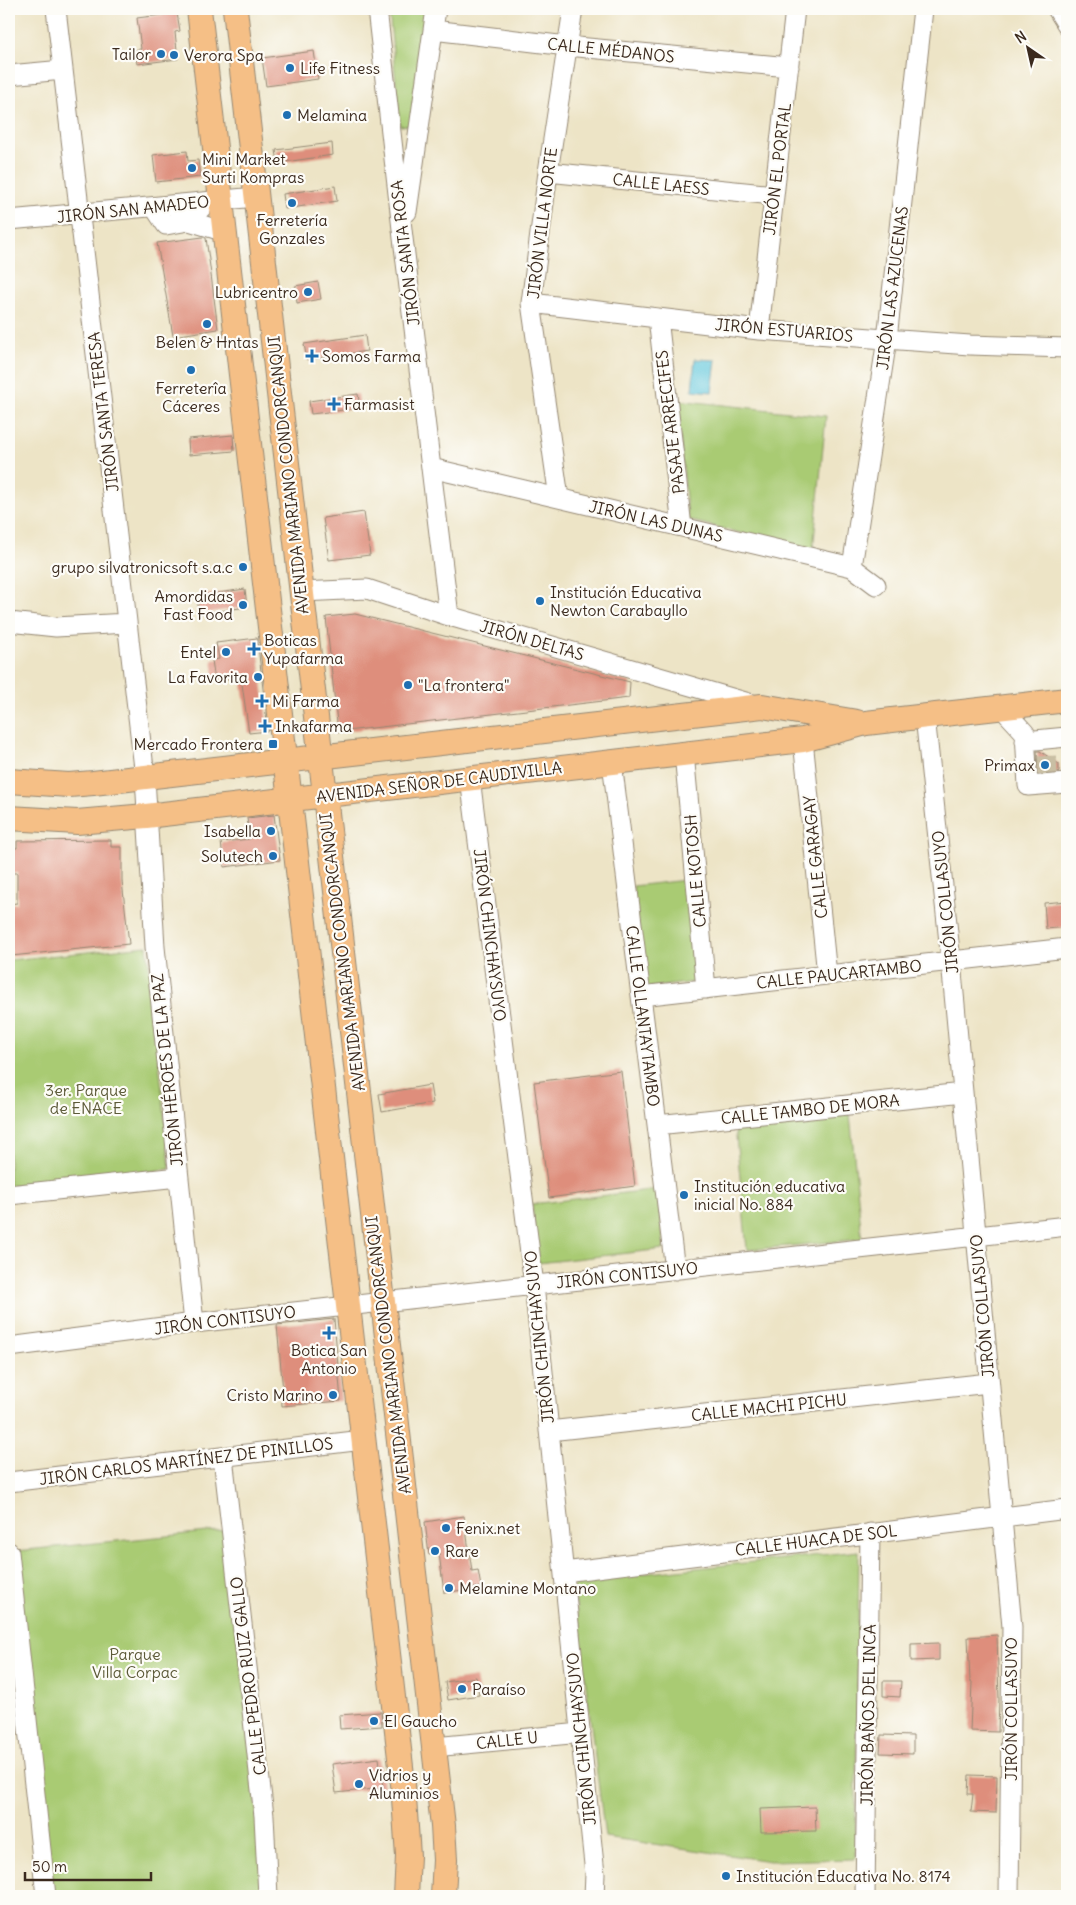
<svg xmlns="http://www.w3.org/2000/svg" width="1076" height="1905" font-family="Delius,sans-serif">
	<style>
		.green { fill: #a9cb73; stroke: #727a48 }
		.water { fill: #60c7dd; stroke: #4e787e }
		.building { fill: #de8e7b }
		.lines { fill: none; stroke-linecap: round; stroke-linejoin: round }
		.minor-tunnel { stroke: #c9bfa4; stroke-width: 19; stroke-dasharray: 19 9; stroke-linecap: butt }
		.minor-casing { stroke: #948772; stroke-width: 21 }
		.major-casing { stroke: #948772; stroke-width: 26 }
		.minor { stroke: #fff; stroke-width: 19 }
		.major { stroke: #f5bf86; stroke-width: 24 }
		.poi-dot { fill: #1f6fb2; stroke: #fdfcf7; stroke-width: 2 }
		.labels { text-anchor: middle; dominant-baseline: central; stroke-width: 4.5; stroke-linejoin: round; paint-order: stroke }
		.street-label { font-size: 16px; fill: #3b2a1e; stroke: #fdfcf7 }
		.poi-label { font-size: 16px; fill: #3b2a1e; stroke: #fdfcf7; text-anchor: start }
		.park-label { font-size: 16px; fill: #5c5a38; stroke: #fdfcf7 }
	</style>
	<rect width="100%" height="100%" fill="#fdfcf7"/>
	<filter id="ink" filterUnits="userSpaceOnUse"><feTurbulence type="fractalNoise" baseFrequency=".02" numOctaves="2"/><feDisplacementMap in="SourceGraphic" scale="10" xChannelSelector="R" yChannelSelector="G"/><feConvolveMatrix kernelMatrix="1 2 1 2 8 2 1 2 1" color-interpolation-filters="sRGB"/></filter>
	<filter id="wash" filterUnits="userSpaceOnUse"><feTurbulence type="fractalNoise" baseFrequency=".0096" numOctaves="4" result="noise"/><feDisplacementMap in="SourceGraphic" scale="20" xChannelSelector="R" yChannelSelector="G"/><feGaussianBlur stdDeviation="1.12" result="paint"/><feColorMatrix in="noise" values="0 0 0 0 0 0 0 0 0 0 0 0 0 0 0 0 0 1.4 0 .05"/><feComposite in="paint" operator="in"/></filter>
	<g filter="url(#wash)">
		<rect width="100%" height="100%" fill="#ede4c6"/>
		<!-- green -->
		<path class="green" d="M389 9H429L413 125 400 126Z
			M677 400 826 416 813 551 688 520Z
			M686 880 696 982 644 988 633 886Z
			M147 946 170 1169 9 1186V960Z
			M850 1114 862 1239 747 1250 735 1126Z
			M658 1189 664 1249 538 1263 532 1204Z
			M227 1530 262 1859V1896H52L16 1551Z
			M859 1551 855 1859 770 1861 605 1837 573 1581Z"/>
		<!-- water -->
		<path class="water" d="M695 359 716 360 712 392 692 390Z"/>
		<g id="blocks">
			<!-- building -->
			<path class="building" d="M177 13 180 31 175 32 178 59 137 64 135 50 141 49 137 18Z
				M314 51 318 79 266 86 262 58Z
				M332 143 333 155 278 163 276 150Z
				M187 151 188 161 198 160 200 177 156 182 153 155Z
				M335 186 337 201 285 209 283 194Z
				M203 237 206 238 210 267 218 329 173 336 157 243Z
				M318 282 321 299 297 303 295 286Z
				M365 335 367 351 307 360 304 344Z
				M358 394 360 408 311 414 309 401Z
				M233 435 234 451 189 455 188 439Z
				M364 512 370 555 329 560 323 518Z
				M245 589 247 607 199 614 197 596Z
				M355 614 630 682 629 698 338 732 326 617Z
				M257 638 268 731 249 733 241 677 215 681 212 660 219 659 216 643Z
				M1037 751H1040L1059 764V772L1047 773 1038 769Z
				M274 815 280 860 224 867 221 842 250 839 247 818Z
				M111 840V847H122V881L129 944 11 956V949L9 950V904L17 903V873H9V848H17V841Z
				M1067 901V927L1046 929 1044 903Z
				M621 1071 635 1186 549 1198 534 1082Z
				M430 1085 433 1103 382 1112 379 1094Z
				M334 1319 341 1401 282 1406 281 1391H283L277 1325Z
				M464 1516 472 1571 478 1570 481 1587 444 1593 439 1553 429 1555 425 1522Z
				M997 1635 999 1699 998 1732 970 1731 972 1682H970L968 1637Z
				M939 1643V1660L911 1661V1644Z
				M476 1677 479 1695 448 1700 445 1682Z
				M883 1681H901L900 1697 883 1696Z
				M381 1712 382 1726 340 1729 339 1715Z
				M881 1735 913 1736V1754L880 1753Z
				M379 1758 383 1788 336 1793 332 1764Z
				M969 1775 997 1776 996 1813 971 1812 973 1794H968Z
				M815 1807 816 1831 761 1832 760 1809Z"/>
		</g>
	</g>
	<g filter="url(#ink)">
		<use href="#blocks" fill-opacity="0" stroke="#948772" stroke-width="1"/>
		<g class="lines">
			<!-- minor-tunnel -->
			<path class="minor-tunnel" d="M1047 756 1048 774"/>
			<defs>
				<path id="minor" d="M56 9 145 777 155 947 194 1323
					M377 9 403 238 449 616
					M1057 9 1067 25
					M433 30 567 46 789 67
					M9 75 63 70
					M548 172 774 195
					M154 207 166 225 189 221 207 202
					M407 212 436 9
					M9 220 256 197
					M189 221 225 232
					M531 303 759 330 970 345 1067 348
					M658 318 682 527
					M759 330 795 9
					M431 468 852 567 876 585
					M559 498 531 303 548 172 573 9
					M852 567 887 339 923 9
					M301 592 367 589 449 616 756 705
					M9 622 56 627 127 623
					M1002 708 1025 733 1028 786 1067 783
					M925 716 951 961 1012 1627 1009 1896
					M803 740 827 975
					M1025 741 1067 737
					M684 753 706 989
					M612 762 675 1270
					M470 778 534 1285 591 1836 595 1874 594 1896
					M641 996 1067 948
					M657 1125 963 1093
					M9 1195 178 1177
					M9 1347 194 1323 1067 1226
					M549 1431 989 1383
					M223 1457 264 1816 268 1896
					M9 1482 363 1440
					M9 1552 46 1896
					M564 1572 1067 1509
					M434 1747 581 1733
					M865 1896 870 1533"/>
				<path id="major" d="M199 9 403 1784 408 1856 406 1896
					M235 9 443 1826 445 1860 443 1896
					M9 781 69 785 93 783 762 706 857 722
					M9 818 77 822 146 816 803 740 866 723 1067 700"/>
			</defs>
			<!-- minor casing -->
			<use href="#minor" class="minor-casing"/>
			<!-- major casing -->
			<use href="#major" class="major-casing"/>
			<!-- minor -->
			<use href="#minor" class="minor"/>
			<!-- major -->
			<use href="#major" class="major"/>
		</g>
	</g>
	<!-- markers -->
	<g class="poi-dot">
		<circle cx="161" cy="54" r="5"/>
		<circle cx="174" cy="55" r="5"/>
		<circle cx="290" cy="68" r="5"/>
		<circle cx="287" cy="115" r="5"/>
		<circle cx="192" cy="168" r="5"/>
		<circle cx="292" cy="203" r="5"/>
		<circle cx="308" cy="292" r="5"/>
		<circle cx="207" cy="324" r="5"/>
		<path d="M309.5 348.5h5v5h5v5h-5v5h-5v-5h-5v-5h5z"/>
		<circle cx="191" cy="370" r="5"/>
		<path d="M331.5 396.5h5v5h5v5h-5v5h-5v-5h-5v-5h5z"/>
		<circle cx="243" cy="567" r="5"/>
		<circle cx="540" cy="601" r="5"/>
		<circle cx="243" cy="605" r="5"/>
		<path d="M251.5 641.5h5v5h5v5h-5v5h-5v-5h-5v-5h5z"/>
		<circle cx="226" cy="652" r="5"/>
		<circle cx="258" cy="677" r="5"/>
		<circle cx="408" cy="685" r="5"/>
		<path d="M259.5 693.5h5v5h5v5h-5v5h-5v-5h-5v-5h5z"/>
		<path d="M262.5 718.5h5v5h5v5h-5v5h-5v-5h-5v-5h5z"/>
		<rect x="268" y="739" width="10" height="10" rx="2.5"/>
		<circle cx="1045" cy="765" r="5"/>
		<circle cx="271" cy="831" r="5"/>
		<circle cx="273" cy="856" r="5"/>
		<circle cx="684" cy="1195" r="5"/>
		<path d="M326.5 1325.5h5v5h5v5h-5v5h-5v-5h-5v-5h5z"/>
		<circle cx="333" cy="1395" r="5"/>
		<circle cx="446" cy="1528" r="5"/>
		<circle cx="435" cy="1551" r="5"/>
		<circle cx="449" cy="1588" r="5"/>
		<circle cx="462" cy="1689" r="5"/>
		<circle cx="374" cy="1721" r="5"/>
		<circle cx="359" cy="1784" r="5"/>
		<circle cx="726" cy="1876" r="5"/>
	</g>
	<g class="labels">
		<!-- street labels -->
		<g class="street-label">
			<text transform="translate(611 50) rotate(6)">CALLE MÉDANOS</text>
			<text transform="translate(777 169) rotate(-83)">JIRÓN EL PORTAL</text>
			<text transform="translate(661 184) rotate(6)">CALLE LAESS</text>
			<text transform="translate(133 209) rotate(-6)">JIRÓN SAN AMADEO</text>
			<text transform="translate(542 223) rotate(-83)">JIRÓN VILLA NORTE</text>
			<text transform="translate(405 253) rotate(-97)">JIRÓN SANTA ROSA</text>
			<text transform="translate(892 288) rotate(-83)">JIRÓN LAS AZUCENAS</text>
			<text transform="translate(784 330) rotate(5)">JIRÓN ESTUARIOS</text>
			<text transform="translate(103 412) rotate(-97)">JIRÓN SANTA TERESA</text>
			<text transform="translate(670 422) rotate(-97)">PASAJE ARRECIFES</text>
			<text transform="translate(288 475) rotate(-96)">AVENIDA MARIANO CONDORCANQUI</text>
			<text transform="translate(656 521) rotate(13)">JIRÓN LAS DUNAS</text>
			<text transform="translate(532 640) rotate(16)">JIRÓN DELTAS</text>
			<text transform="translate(439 782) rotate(-7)">AVENIDA SEÑOR DE CAUDIVILLA</text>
			<text transform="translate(815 857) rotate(-96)">CALLE GARAGAY</text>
			<text transform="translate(695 871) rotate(-95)">CALLE KOTOSH</text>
			<text transform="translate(945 902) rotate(-96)">JIRÓN COLLASUYO</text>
			<text transform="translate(490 935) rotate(83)">JIRÓN CHINCHAYSUYO</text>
			<text transform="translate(342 952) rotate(-97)">AVENIDA MARIANO CONDORCANQUI</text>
			<text transform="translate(839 974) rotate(-6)">CALLE PAUCARTAMBO</text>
			<text transform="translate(643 1016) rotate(83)">CALLE OLLANTAYTAMBO</text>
			<text transform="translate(167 1070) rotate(-96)">JIRÓN HÉROES DE LA PAZ</text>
			<text transform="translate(810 1109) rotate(-6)">CALLE TAMBO DE MORA</text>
			<text transform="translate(627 1275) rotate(-6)">JIRÓN CONTISUYO</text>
			<text transform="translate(982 1306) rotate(-95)">JIRÓN COLLASUYO</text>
			<text transform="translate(225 1320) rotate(-7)">JIRÓN CONTISUYO</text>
			<text transform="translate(539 1337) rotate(-96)">JIRÓN CHINCHAYSUYO</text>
			<text transform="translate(388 1355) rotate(-97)">AVENIDA MARIANO CONDORCANQUI</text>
			<text transform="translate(769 1407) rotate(-6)">CALLE MACHI PICHU</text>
			<text transform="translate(186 1461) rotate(-7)">JIRÓN CARLOS MARTÍNEZ DE PINILLOS</text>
			<text transform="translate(816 1540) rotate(-7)">CALLE HUACA DE SOL</text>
			<text transform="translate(248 1676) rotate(-97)">CALLE PEDRO RUIZ GALLO</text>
			<text transform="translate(1011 1709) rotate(-90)">JIRÓN COLLASUYO</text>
			<text transform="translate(868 1715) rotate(-89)">JIRÓN BAÑOS DEL INCA</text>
			<text transform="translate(581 1739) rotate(-96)">JIRÓN CHINCHAYSUYO</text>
			<text transform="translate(507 1740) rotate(-6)">CALLE U</text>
		</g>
		<!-- poi labels -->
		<g class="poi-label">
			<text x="151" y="54" text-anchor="end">Tailor</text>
			<text x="184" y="55">Verora Spa</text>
			<text x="300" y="68">Life Fitness</text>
			<text x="297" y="115">Melamina</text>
			<text x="202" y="159">Mini Market<tspan x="202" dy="18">Surti Kompras</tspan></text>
			<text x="292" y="220" text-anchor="middle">Ferretería<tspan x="292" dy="18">Gonzales</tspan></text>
			<text x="298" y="292" text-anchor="end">Lubricentro</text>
			<text x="207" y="342" text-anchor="middle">Belen &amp; Hntas</text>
			<text x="322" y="356">Somos Farma</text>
			<text x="191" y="388" text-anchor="middle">Ferreterîa<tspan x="191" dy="18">Cáceres</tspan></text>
			<text x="344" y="404">Farmasist</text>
			<text x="233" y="567" text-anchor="end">grupo silvatronicsoft s.a.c</text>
			<text x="550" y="592">Institución Educativa<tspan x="550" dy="18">Newton Carabayllo</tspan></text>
			<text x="233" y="596" text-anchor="end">Amordidas<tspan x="233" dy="18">Fast Food</tspan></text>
			<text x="264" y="640">Boticas<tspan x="264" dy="18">Yupafarma</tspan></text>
			<text x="216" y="652" text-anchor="end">Entel</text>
			<text x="248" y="677" text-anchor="end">La Favorita</text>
			<text x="418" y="685">"La frontera"</text>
			<text x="272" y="701">Mi Farma</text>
			<text x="275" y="726">Inkafarma</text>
			<text x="263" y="744" text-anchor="end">Mercado Frontera</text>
			<text x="1035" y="765" text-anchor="end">Primax</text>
			<text x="261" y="831" text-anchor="end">Isabella</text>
			<text x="263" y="856" text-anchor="end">Solutech</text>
			<text x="694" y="1186">Institución educativa<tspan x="694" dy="18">inicial No. 884</tspan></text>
			<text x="329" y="1350" text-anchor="middle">Botica San<tspan x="329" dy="18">Antonio</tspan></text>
			<text x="323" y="1395" text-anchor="end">Cristo Marino</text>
			<text x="456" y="1528">Fenix.net</text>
			<text x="445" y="1551">Rare</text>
			<text x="459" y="1588">Melamine Montano</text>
			<text x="472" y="1689">Paraíso</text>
			<text x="384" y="1721">El Gaucho</text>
			<text x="369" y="1775">Vidrios y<tspan x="369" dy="18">Aluminios</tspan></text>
			<text x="736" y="1876">Institución Educativa No. 8174</text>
		</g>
		<!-- park labels -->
		<g class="park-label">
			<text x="86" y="1090">3er. Parque<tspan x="86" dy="18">de ENACE</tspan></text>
			<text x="135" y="1654">Parque<tspan x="135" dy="18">Villa Corpac</tspan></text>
		</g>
	</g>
	<!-- margin -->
	<rect width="1076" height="1905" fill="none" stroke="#fdfcf7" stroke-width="30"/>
	<!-- north arrow -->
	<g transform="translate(1028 48) rotate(326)" stroke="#fdfcf7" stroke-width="4" paint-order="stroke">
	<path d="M0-4L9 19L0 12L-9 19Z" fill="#3b2a1e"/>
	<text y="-8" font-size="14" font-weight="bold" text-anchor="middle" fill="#3b2a1e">N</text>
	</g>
	<!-- scale -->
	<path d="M25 1872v8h126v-8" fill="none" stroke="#3b2a1e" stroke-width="2.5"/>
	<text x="32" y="1872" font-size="15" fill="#3b2a1e" stroke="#fdfcf7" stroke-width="4" paint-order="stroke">50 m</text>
</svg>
